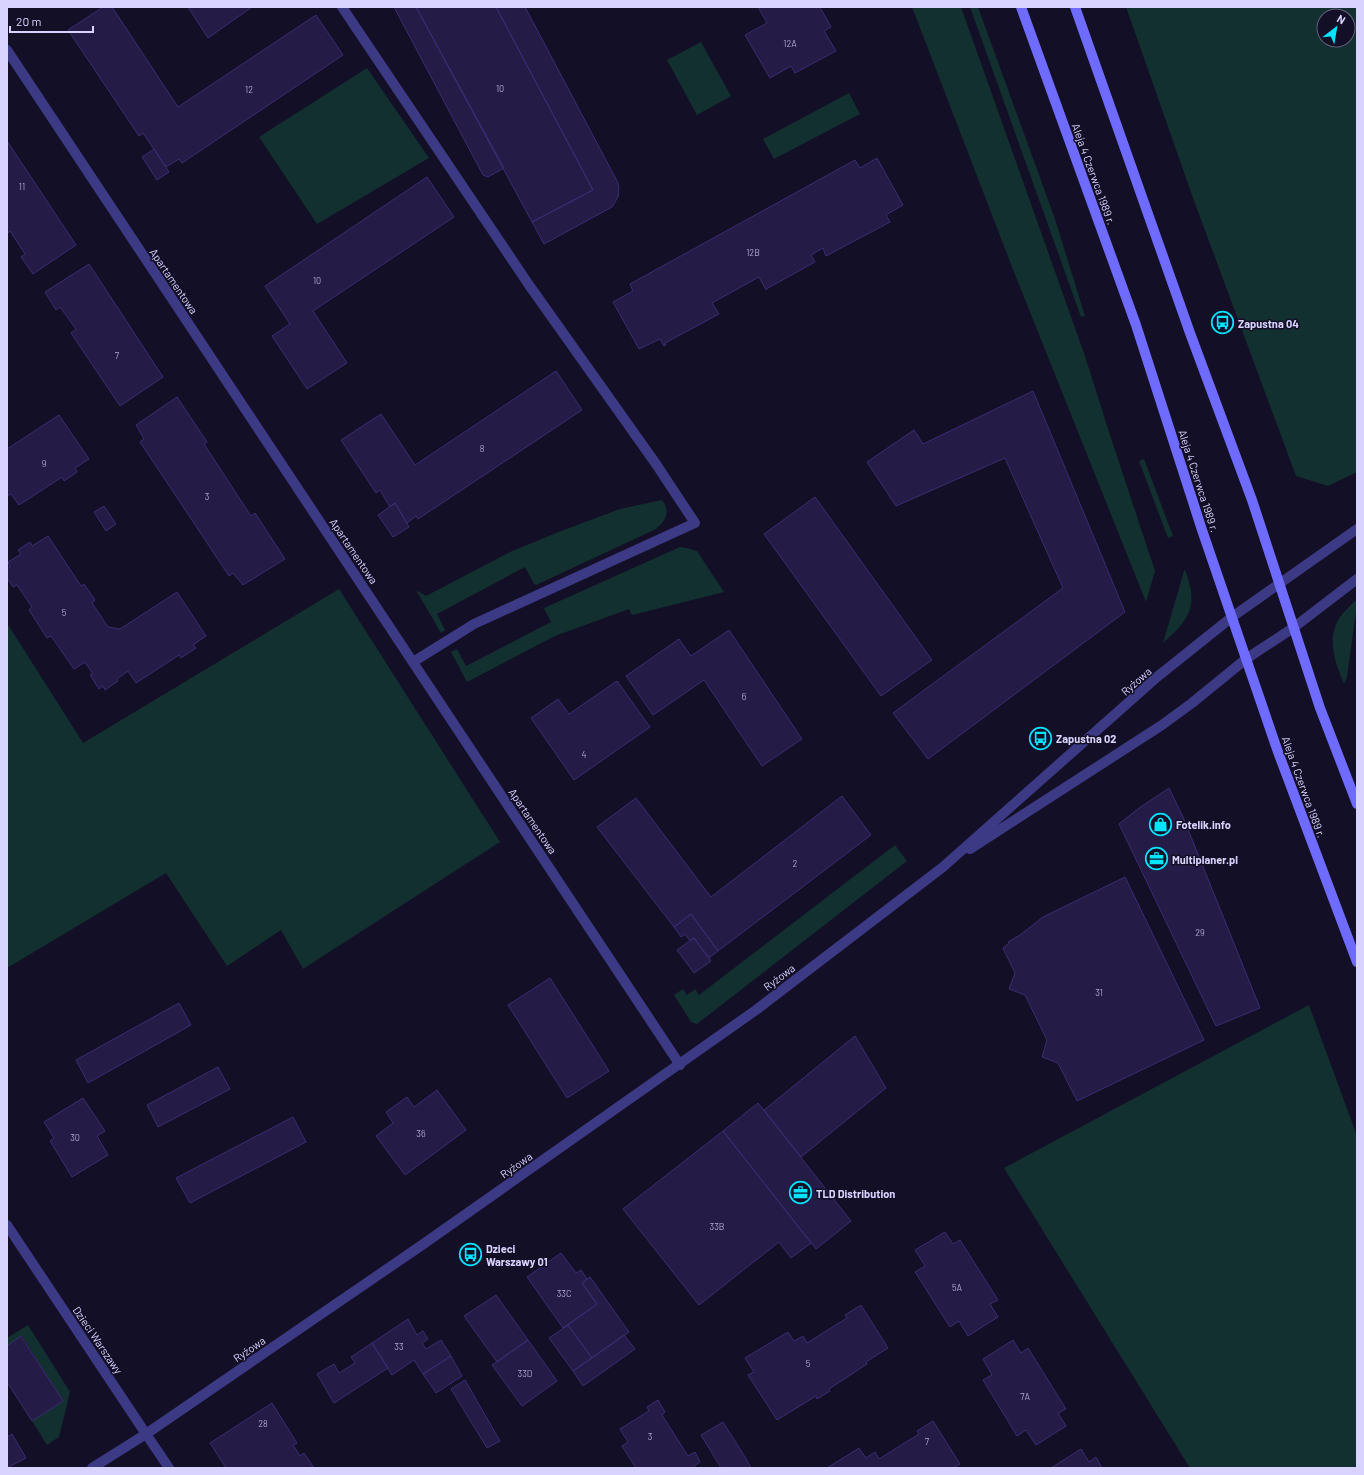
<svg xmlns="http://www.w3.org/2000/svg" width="1364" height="1475" font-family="Barlow,sans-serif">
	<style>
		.green { fill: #12302f; fill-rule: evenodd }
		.building { fill: #241b47; stroke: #3b2d73 }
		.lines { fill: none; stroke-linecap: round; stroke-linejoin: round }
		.service { stroke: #3d3a85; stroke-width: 10 }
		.minor { stroke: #3d3a85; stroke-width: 10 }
		.tertiary { stroke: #3d3a85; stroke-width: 10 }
		.secondary { stroke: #6f6bff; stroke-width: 10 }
		.labels { text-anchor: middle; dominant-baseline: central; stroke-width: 3; stroke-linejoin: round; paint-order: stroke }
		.number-label { font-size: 9px; fill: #aca6d1 }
		.street-label { font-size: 11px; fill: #d9d4ff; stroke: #130f26 }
		.poi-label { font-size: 11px; font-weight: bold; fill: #d9d4ff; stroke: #130f26; text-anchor: start }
	</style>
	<rect width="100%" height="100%" fill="#130f26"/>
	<!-- green -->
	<path class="green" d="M912 7H961L1085 356 1110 435 1155 571 1146 602 1012 267Z
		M970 7H978L1055 219 1085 316 1081 317Z
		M1126 7H1357V472L1328 486 1296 476 1193 198ZM1324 16H1348V40H1324Z
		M701 42 731 96 697 115 667 60Z
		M367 68 429 158 317 224 259 137Z
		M849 93 860 114 774 159 763 139Z
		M1144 459 1173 536 1168 538 1139 461Z
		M662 500C671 512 666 520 656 529L536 585 534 584 525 567 437 614 445 630 441 633 416 590 426 596 510 552 556 533 620 509Z
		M680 547 687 548 697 551 724 592 632 615 629 609 555 636 467 682 451 652 457 649 466 666 551 622 544 608Z
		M1185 570C1199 606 1190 619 1163 643L1184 571Z
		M339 589 500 842 303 969 281 930 227 966 166 873 7 968V623L83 743Z
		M1355 601 1357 604 1347 677 1344 684C1335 663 1326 638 1340 617 1344 611 1350 606 1355 601Z
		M895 845 907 861 697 1024 691 1022 674 995 683 989 687 995 695 989 699 995Z
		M1309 1005 1357 1136V1468H1190L1004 1168Z
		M28 1325 70 1392 59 1437 47 1445 32 1421 63 1401 22 1336 7 1346V1338Z"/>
	<!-- building -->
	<path class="building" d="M103 7H112L178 107 316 15 343 55 182 163 179 159 166 167 143 133 139 136 68 30Z
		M188 7H252L208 38Z
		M394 7H416L504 168 488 177 483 175Z
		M416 7H496L593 190 532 222Z
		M496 7H525L617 181 619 187 618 197 612 207 544 244 532 222 593 190Z
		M758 7H820L831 27 824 31 836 51 795 73 791 66 770 78 745 35 767 23Z
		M7 141 76 245 33 274 21 257 25 254 10 231 7 234Z
		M154 149 169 172 157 180 142 157Z
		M877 158 903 205 886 215 890 222 826 256 823 248 811 255 815 262 768 288 766 290 759 277 712 303 719 314 665 343 666 345 664 346 660 339 639 349 613 302 633 291 630 284 855 160 860 168Z
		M427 177 454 217 313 311 347 363 307 389 272 336 290 324 265 286Z
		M89 264 163 377 120 406 71 333 76 329 60 307 56 310 45 292Z
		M556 371 582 410 418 519 416 516 407 523 395 503 390 507 380 490 376 493 341 440 381 414 415 465Z
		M1033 391 1125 612 928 759 893 713 1063 588 1005 458 896 506 867 462 914 430 923 444Z
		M177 397 207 442 204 444 251 516 255 513 285 559 243 585 233 573 229 576 140 442 144 439 136 425Z
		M59 415 89 459 75 468 77 472 64 481 62 477 19 505 11 494 7 496V449Z
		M815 497 932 660 881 696 764 534Z
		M395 503 409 527 393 537 378 515Z
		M104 506 116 524 106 531 94 512Z
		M48 536 81 586 84 584 95 600 92 603 108 627 120 629 177 592 206 636 193 645 196 648 181 658 179 655 136 683 128 671 117 679 118 681 105 690 103 686 99 689 90 675 93 674 85 662 74 669 51 636 47 638 29 610 32 607 17 585 13 587 7 578V569L10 567 8 562 21 554 18 550 30 542 32 546Z
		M729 630 802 739 762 766 704 680 653 715 626 676 679 639 691 656Z
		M617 681 650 727 574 780 531 718 558 699 569 714Z
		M1169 788 1183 817 1260 1008 1216 1026 1119 824 1139 808Z
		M842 796 871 835 718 951 691 914 674 927 597 827 636 798 711 897Z
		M1125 877 1204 1040 1077 1101 1058 1063 1042 1057 1047 1040 1025 995 1009 989 1015 973 1003 948 1009 943 1008 942 1020 935 1043 917Z
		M691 914 718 951 709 958 694 938 690 941 685 934 681 937 674 927Z
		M694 938 711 961 694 973 677 950Z
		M550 978 609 1071 567 1098 508 1005Z
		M179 1003 191 1025 88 1083 76 1060Z
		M855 1036 886 1088 801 1157 764 1110Z
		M218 1067 230 1089 158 1127 147 1105Z
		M437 1090 466 1130 405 1175 376 1136 393 1123 386 1112 407 1097 414 1107Z
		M83 1098 105 1131 97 1136 108 1155 72 1177 50 1141 54 1138 44 1122Z
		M758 1103 851 1221 816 1249 723 1131Z
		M293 1117 306 1142 190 1203 176 1178Z
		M723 1131 811 1243 791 1258 779 1242 699 1305 623 1209Z
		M945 1232 953 1244 960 1240 998 1300 990 1304 998 1317 968 1336 959 1321 950 1327 915 1272 925 1266 915 1250Z
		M561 1253 576 1273 581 1270 587 1279 582 1283 597 1304 563 1328 527 1277Z
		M590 1277 629 1332 592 1358 568 1325 597 1304 582 1283Z
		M496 1295 528 1340 497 1362 464 1316Z
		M861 1305 888 1348 866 1362 867 1364 829 1389 830 1391 817 1399 816 1396 777 1420 748 1375 754 1372 745 1358 788 1332 794 1341 803 1336 807 1343 847 1318 845 1315Z
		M408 1319 417 1335 423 1331 428 1339 422 1343 426 1349 441 1340 451 1356 423 1374 414 1360 392 1375 372 1343Z
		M568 1325 592 1358 573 1371 549 1338Z
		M624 1335 635 1349 583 1386 573 1371Z
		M21 1336 63 1401 32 1421 7 1382V1346Z
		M528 1340 557 1381 522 1406 492 1365Z
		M1013 1340 1021 1353 1028 1348 1066 1409 1058 1413 1066 1426 1036 1445 1026 1430 1017 1436 983 1380 992 1375 983 1359Z
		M372 1343 388 1368 334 1403 317 1374 334 1364 339 1373 355 1363 351 1357Z
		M451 1356 462 1376 436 1393 423 1374Z
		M465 1380 500 1441 487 1448 451 1389Z
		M658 1400 665 1412 662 1415 688 1456 695 1452 700 1462 694 1466 695 1468H636L622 1446 628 1442 620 1429 649 1411 647 1407Z
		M272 1403 297 1443 293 1445 300 1456 304 1453 314 1468H226L210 1443Z
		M933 1421 960 1464 953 1468H827L859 1448 866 1458 875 1452 879 1459 919 1434 917 1431Z
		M723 1422 745 1457 751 1468H721L701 1435Z
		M12 1434 26 1458 7 1468V1437Z
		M1081 1449 1089 1462 1096 1457 1102 1468H1051Z"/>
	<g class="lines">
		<!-- service -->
		<path class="service" d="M342 7 529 285 656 464 695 523 474 624 413 662"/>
		<!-- minor -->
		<path class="minor" d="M7 50 680 1065
			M146 1434 169 1468"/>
		<!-- tertiary -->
		<path class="tertiary" d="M970 849 1162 725 1192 703 1246 659 1293 628 1357 579
			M7 1225 146 1434
			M92 1468 146 1434 422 1245 756 1010 943 867 1157 677 1232 617 1357 529"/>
		<!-- secondary -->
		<path class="secondary" d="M1021 7 1136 325 1202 530 1278 752 1357 962
			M1075 7 1190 333 1252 500 1320 708 1357 804"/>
	</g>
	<!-- icons -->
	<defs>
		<symbol id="bus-ring" viewBox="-11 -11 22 22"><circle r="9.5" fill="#130f26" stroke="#00e5ff" stroke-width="1.5"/><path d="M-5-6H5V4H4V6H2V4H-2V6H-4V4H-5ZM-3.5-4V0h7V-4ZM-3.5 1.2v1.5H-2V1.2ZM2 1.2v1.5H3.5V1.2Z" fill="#00e5ff"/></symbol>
		<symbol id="shop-ring" viewBox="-11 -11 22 22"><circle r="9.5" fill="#130f26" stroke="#00e5ff" stroke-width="1.5"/><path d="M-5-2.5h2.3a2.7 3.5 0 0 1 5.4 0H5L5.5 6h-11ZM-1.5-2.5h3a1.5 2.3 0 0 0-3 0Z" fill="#00e5ff"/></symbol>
		<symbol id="office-ring" viewBox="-11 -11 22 22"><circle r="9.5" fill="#130f26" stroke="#00e5ff" stroke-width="1.5"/><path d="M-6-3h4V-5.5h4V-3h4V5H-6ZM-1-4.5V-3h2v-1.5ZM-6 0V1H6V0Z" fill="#00e5ff"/></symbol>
	</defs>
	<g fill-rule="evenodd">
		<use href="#bus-ring" x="1210" y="310" width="25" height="25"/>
		<use href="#bus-ring" x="1028" y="726" width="25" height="25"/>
		<use href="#shop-ring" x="1148" y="812" width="25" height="25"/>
		<use href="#office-ring" x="1144" y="846" width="25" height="25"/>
		<use href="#office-ring" x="788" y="1180" width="25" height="25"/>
		<use href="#bus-ring" x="458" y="1242" width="25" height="25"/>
	</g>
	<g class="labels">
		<!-- number labels -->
		<g class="number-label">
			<text x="790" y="43">12A</text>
			<text x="500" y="88">10</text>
			<text x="249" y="89">12</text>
			<text x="22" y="186">11</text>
			<text x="753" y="252">12B</text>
			<text x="317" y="280">10</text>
			<text x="117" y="355">7</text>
			<text x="482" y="448">8</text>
			<text x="44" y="463">9</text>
			<text x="207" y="496">3</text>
			<text x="64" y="612">5</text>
			<text x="744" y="696">6</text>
			<text x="584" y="754">4</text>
			<text x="795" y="863">2</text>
			<text x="1200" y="932">29</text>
			<text x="1099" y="992">31</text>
			<text x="421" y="1133">36</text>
			<text x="75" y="1137">30</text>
			<text x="717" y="1226">33B</text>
			<text x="957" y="1287">5A</text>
			<text x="564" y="1293">33C</text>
			<text x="399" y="1346">33</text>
			<text x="808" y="1363">5</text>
			<text x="525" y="1373">33D</text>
			<text x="1025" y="1396">7A</text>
			<text x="263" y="1423">28</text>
			<text x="650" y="1436">3</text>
			<text x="927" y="1441">7</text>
		</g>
		<!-- street labels -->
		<g class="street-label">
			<text transform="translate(1094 174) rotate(70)">Aleja 4 Czerwca 1989 r.</text>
			<text transform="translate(174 281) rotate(56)">Apartamentowa</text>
			<text transform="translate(1199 481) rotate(72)">Aleja 4 Czerwca 1989 r.</text>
			<text transform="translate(354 551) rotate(56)">Apartamentowa</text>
			<text transform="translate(1136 681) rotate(-41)">Ryżowa</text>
			<text transform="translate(1304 787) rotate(70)">Aleja 4 Czerwca 1989 r.</text>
			<text transform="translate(533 821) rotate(56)">Apartamentowa</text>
			<text transform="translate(779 977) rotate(-37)">Ryżowa</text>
			<text transform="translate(516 1165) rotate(-35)">Ryżowa</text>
			<text transform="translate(98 1340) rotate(56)">Dzieci Warszawy</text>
			<text transform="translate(249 1349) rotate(-34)">Ryżowa</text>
		</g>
		<!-- poi labels -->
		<g class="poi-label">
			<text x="1238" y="323">Zapustna 04</text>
			<text x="1056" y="738">Zapustna 02</text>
			<text x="1176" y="824">Fotelik.info</text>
			<text x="1172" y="859">Multiplaner.pl</text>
			<text x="816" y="1193">TLD Distribution</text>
			<text x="486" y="1248">Dzieci<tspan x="486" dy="13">Warszawy 01</tspan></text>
		</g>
	</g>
	<!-- border -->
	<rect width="1364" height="1475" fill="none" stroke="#d9d4ff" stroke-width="16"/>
	<!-- north arrow -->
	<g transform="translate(1336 28) rotate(31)"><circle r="19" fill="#130f26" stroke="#625e7d"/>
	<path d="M0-3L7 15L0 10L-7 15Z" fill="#00e5ff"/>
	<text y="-6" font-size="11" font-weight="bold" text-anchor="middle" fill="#d9d4ff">N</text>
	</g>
	<!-- scale -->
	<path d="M10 26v6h83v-6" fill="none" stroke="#d9d4ff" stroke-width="2"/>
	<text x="16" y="26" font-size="12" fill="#d9d4ff" stroke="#130f26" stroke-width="3" paint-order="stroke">20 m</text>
</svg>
